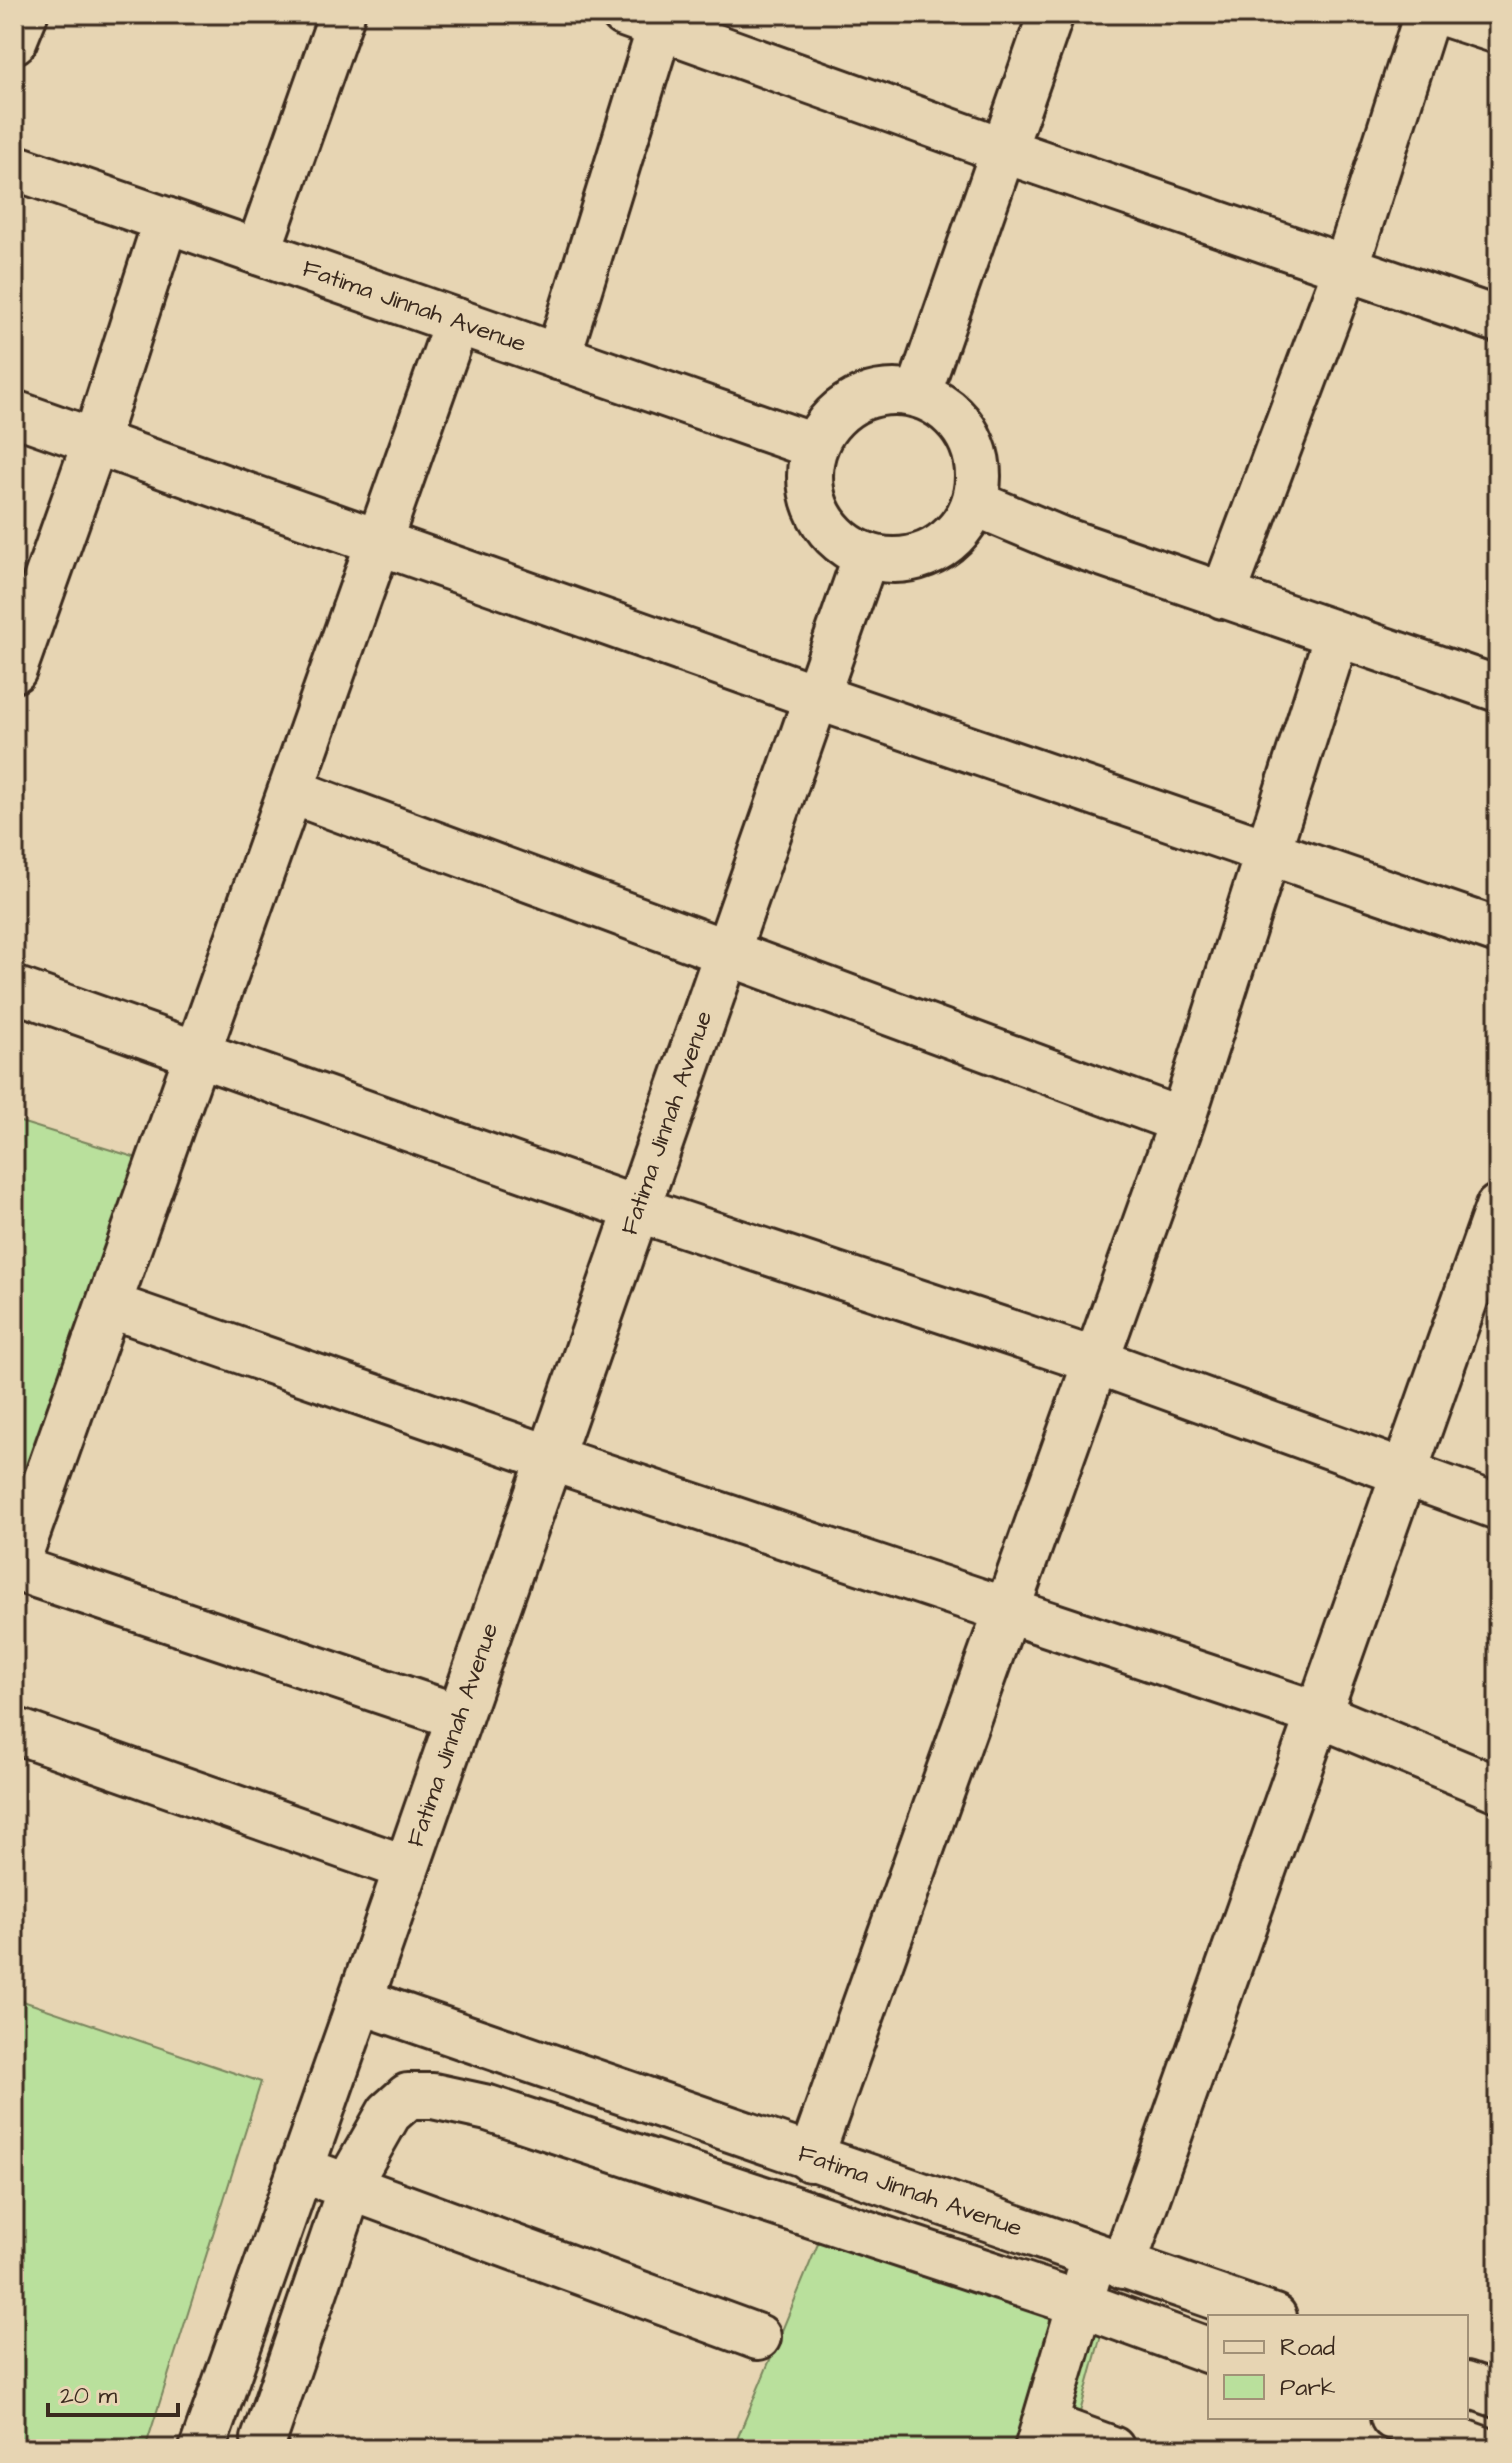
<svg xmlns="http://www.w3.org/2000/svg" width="1512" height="2463" font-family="'Architects Daughter',sans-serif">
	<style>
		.green { fill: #b9e09c; stroke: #7a855d; stroke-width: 2 }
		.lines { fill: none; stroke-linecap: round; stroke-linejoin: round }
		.minor-casing { stroke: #3b2a1e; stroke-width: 50 }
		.major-casing { stroke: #3b2a1e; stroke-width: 50 }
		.minor { stroke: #e7d5b3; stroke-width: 44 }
		.major { stroke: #e7d5b3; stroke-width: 44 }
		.labels { text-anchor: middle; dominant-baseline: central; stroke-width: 6; stroke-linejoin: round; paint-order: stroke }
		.street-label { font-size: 24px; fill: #3b2a1e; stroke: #e7d5b3 }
	</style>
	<rect width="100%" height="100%" fill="#e7d5b3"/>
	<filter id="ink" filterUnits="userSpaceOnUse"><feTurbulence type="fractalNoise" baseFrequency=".0125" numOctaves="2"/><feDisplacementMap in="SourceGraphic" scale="16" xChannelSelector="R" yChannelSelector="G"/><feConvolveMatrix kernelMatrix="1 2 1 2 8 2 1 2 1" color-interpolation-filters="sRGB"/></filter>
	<g filter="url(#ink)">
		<!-- green -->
		<path class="green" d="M14 1120 137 1158 14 1524Z
			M14 1998 261 2082 145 2449H14Z
			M827 2222 1107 2313 1070 2449H733Z"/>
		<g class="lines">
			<defs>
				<path id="minor" d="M624 14 1003 150 1498 320
					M1446 14 1498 31
					M14 41 25 14
					M258 252 342 14
					M558 357 660 27
					M918 395 1051 14
					M14 413 817 697 1498 931
					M974 503 1060 539 1498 689
					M1223 596 1346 268 1427 14
					M14 670 95 442 166 220
					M291 791 1182 1121
					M14 989 637 1209 1096 1361 1498 1507
					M109 1305 550 1458 1318 1714 1498 1789
					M15 1568 459 1717
					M14 1571 457 321
					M14 1730 406 1868
					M810 2159 1182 1121 1337 635
					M300 2169 758 2337
					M1123 2266 1498 1207
					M1393 2417 1482 2449
					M1044 2424 1112 2449
					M264 2439 356 2171 389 2113 408 2096H433L488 2108 1081 2304 1210 2351
					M202 2449 360 2001
					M1037 2449 1088 2277"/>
				<g id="major">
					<path id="s1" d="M14 167 814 446"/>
					<circle cx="894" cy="476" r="84"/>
					<path id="s2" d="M866 555 360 2001 1274 2317"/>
					<path d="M1466 2384 1498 2395"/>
				</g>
			</defs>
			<!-- minor casing -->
			<use href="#minor" class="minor-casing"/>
			<!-- major casing -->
			<use href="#major" class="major-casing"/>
			<!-- minor -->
			<use href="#minor" class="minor"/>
			<!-- major -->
			<use href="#major" class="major"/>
		</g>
	</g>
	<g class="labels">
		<!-- street labels -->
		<g class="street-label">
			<text stroke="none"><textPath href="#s1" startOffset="424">Fatima Jinnah Avenue</textPath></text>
			<text transform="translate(667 1123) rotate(-71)">Fatima Jinnah Avenue</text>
			<text transform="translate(453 1735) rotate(-71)">Fatima Jinnah Avenue</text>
			<text stroke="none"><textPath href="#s2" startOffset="2114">Fatima Jinnah Avenue</textPath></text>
		</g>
	</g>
	<!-- margin -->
	<rect width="1512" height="2463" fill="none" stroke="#e7d5b3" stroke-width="48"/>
	<rect x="24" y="24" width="1464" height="2415" fill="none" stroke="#3b2a1e" stroke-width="3" filter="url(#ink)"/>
	<!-- legend -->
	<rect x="1208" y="2315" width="260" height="104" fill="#e7d5b3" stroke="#a29177" stroke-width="2"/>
	<rect x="1224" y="2341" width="40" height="12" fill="#e7d5b3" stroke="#a29177" stroke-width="2"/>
	<text x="1280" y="2355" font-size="24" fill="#3b2a1e">Road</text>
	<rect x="1224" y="2375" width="40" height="24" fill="#b9e09c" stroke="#a29177" stroke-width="2"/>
	<text x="1280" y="2395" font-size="24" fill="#3b2a1e">Park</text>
	<!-- scale -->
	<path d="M48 2403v12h130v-12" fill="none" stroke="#3b2a1e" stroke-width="4"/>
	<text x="60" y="2403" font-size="24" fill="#3b2a1e" stroke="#e7d5b3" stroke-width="6" paint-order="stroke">20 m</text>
</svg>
